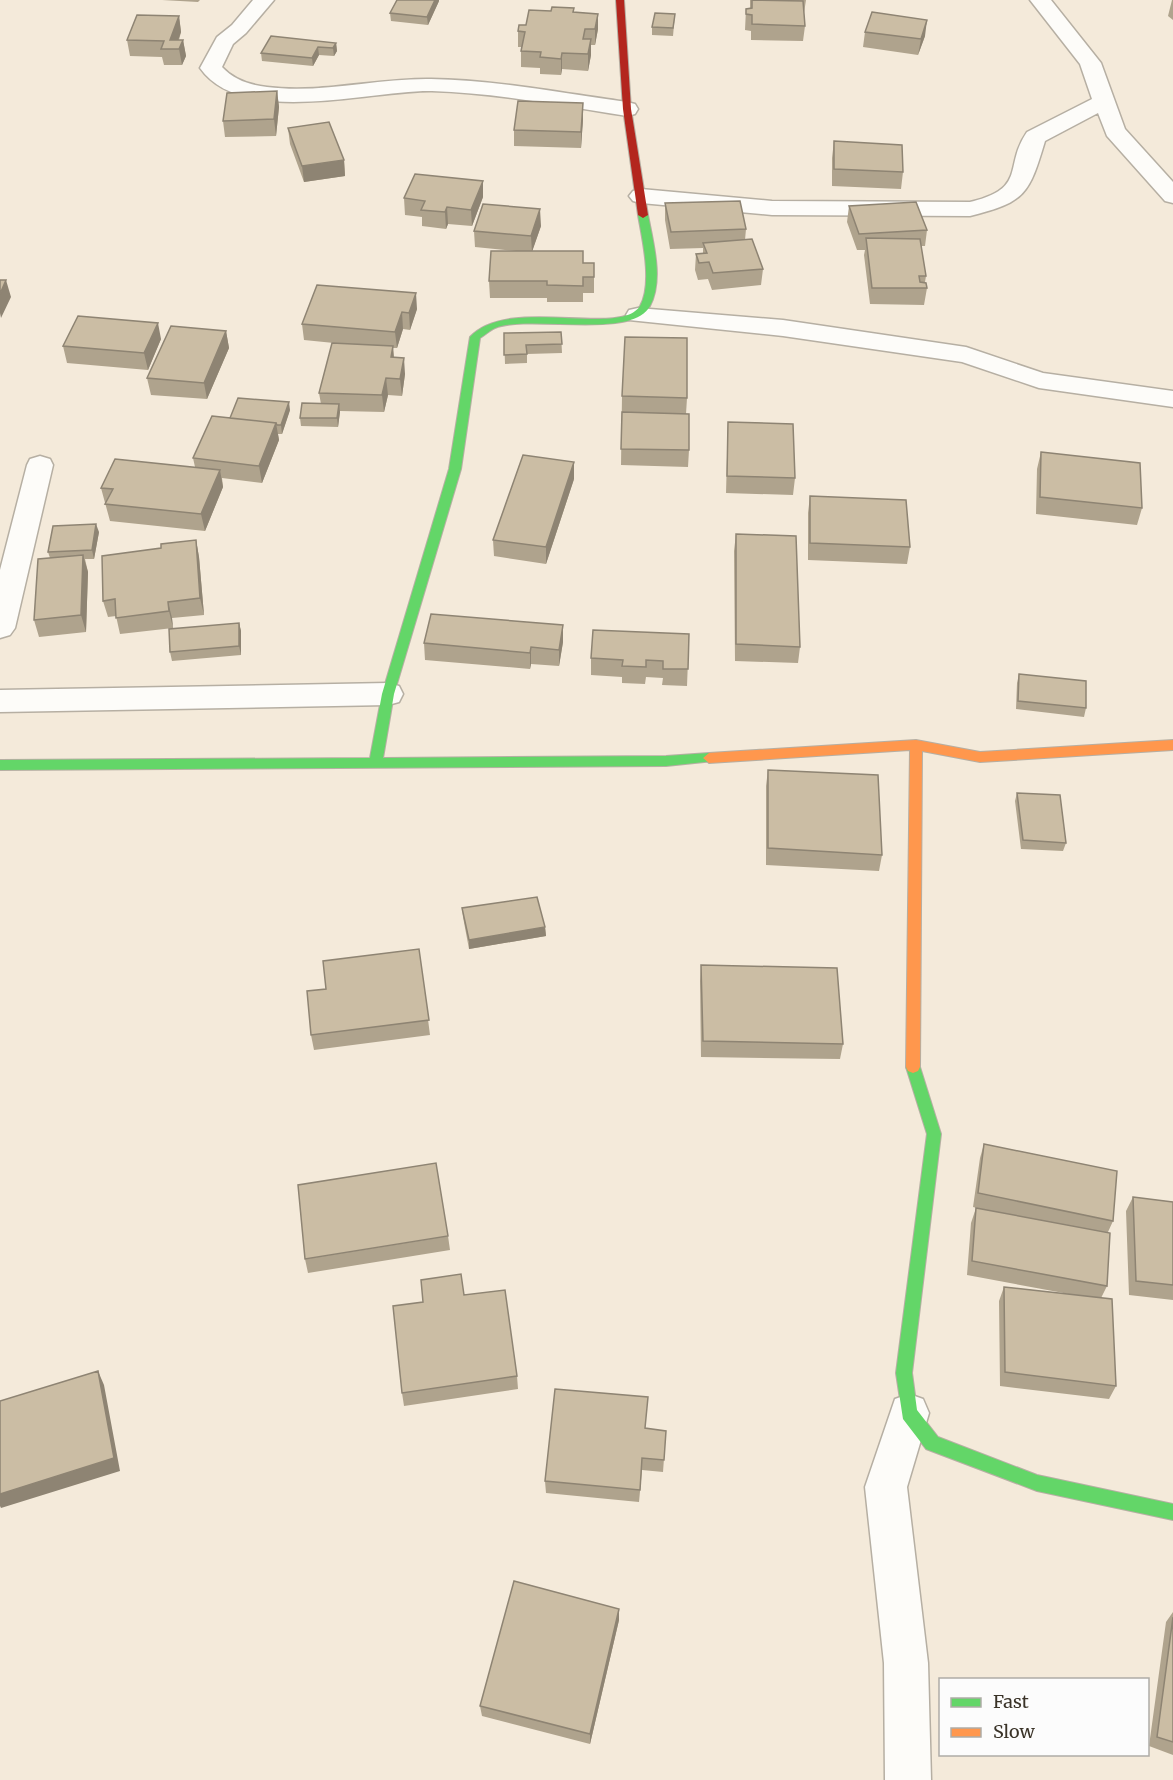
<svg xmlns="http://www.w3.org/2000/svg" width="1173" height="1780" font-family="Merriweather,serif">
	<style>
		.lines { fill: none; stroke-linecap: round; stroke-linejoin: round }
		.street-casing { stroke: #b6afa3; stroke-width: 3 }
		.fast-casing { stroke: #b6afa3; stroke-width: 2 }
		.slow-casing { stroke: #b6afa3; stroke-width: 2 }
		.jam-casing { stroke: #b6afa3; stroke-width: 2 }
		.street { fill: #fdfcf9; fill-rule: evenodd }
		.fast { fill: #63d668; fill-rule: evenodd }
		.slow { fill: #ff974d; fill-rule: evenodd }
		.jam { fill: #b3261e; fill-rule: evenodd }
		.wall { fill: #afa38d }
		.shaded-wall { fill: #8e8473 }
		.building { fill: #cbbda4; stroke: #8e8473; stroke-width: 1.5 }
	</style>
	<rect width="100%" height="100%" fill="#f4eada"/>
	<g class="lines">
		<defs>
			<path id="street" d="M253 0H274L246 33 233 44 222 67C234 80 250 85 267 87 321 94 377 78 431 79 497 80 562 93 627 102L635 104 638 109 635 114 627 116C563 106 497 93 432 91 370 90 242 128 200 68L217 37 232 25Z
				M1030 0H1051L1101 63 1125 129 1173 182V203L1165 201 1107 136 1098 113 1045 141C1029 194 1026 202 970 216L772 215 641 203 633 201 629 196 633 191 641 189 772 201 970 202C1028 188 1003 167 1027 132L1092 99 1080 64Z
				M638 308 783 320 966 347 1043 373 1173 391V407L1039 388 962 362 783 336 629 320 626 315 629 310Z
				M40 456 50 459 53 465 15 628 10 635 0 638V570L27 465 30 459Z
				M388 683 399 686 403 694 399 702 388 705 0 712V690Z
				M909 1394 923 1399 929 1413 907 1487 928 1663 931 1780H885L884 1663 865 1487 895 1399Z"/>
			<path id="fast" d="M643 212 648 215C653 242 664 280 650 306 632 340 531 314 495 328 490 330 485 335 480 338L461 469 394 694 383 758 666 756 709 753 714 755 715 758 714 761 666 766 0 770V760L370 758 382 694 449 469 470 337C509 295 619 338 640 306 653 284 642 238 638 215Z
				M913 1061 918 1063 920 1067 941 1134 912 1373 917 1410 938 1437 1037 1475 1173 1504V1520L1037 1491 926 1449 903 1419 896 1373 927 1134 906 1067 908 1063Z"/>
			<path id="slow" d="M916 740 980 752 1173 740V750L980 762 922 751 920 1067 918 1071 913 1073 908 1071 906 1067 910 750 709 763 703 758 709 753Z"/>
			<path id="jam" d="M616 0H624L631 109 648 215 643 218 638 215 623 109Z"/>
		</defs>
		<!-- street casing -->
		<use href="#street" class="street-casing"/>
		<!-- fast casing -->
		<use href="#fast" class="fast-casing"/>
		<!-- slow casing -->
		<use href="#slow" class="slow-casing"/>
		<!-- jam casing -->
		<use href="#jam" class="jam-casing"/>
		<!-- street -->
		<use href="#street" class="street"/>
		<!-- fast -->
		<use href="#fast" class="fast"/>
		<!-- slow -->
		<use href="#slow" class="slow"/>
		<!-- jam -->
		<use href="#jam" class="jam"/>
	</g>
	<!-- wall -->
	<path class="wall" d="M162 0H200L198 2Z
		M750 0H806L804 13 805 26 803 41 751 40V31L745 30 746 9 750 8Z
		M1172 0H1173V20L1168 16Z
		M439 1 428 25 391 21 390 13Z
		M574 8V12L598 29 595 45H591V55L588 71 562 69 561 75 540 74V68L521 67V51L522 47H518V31L526 25 551 11Z
		M675 14 673 36 652 35V27Z
		M179 16 181 32 179 40H183L186 56 182 65H164L162 57 130 56 127 40Z
		M865 32 925 36 918 55 863 47Z
		M336 43 337 51 334 56 319 55 313 66 262 61 261 53Z
		M277 91 279 107 276 136 225 137 223 121Z
		M583 103V119L581 148 514 146V130Z
		M288 128 344 160 345 176 304 182 290 144Z
		M834 141 903 172 901 189 832 186V158Z
		M483 197 472 226 448 224 446 229 422 226V217L405 215 404 198Z
		M665 203 746 229 745 240 763 269 761 285 712 290 708 279 698 280 695 270 696 254 703 253V248L670 249 665 220Z
		M849 206 927 230 925 246H921L926 276 925 282 927 288 924 305 870 304 864 255 865 250H857L847 222Z
		M541 226 532 251 583 263H594V293H583V302H547V298H490L489 281 516 251 475 247 474 231Z
		M417 309 410 330 403 329 397 348H393L394 357 405 374 402 396 388 395 384 412 340 411 338 427 301 426 300 418 321 404 319 393 344 344 304 340 302 324Z
		M226 331 229 348 207 399 151 395 147 378Z
		M561 332 562 353 527 354V363L505 364 504 333Z
		M161 339 148 370 67 363 63 346Z
		M622 396 687 398 686 414 689 450 688 467 621 465Z
		M290 410 282 434H278L279 440 262 483 222 478 223 487 205 531 110 521 101 488 195 467 193 458 230 418Z
		M728 422 795 478 793 495 726 493Z
		M1041 452 1142 508 1137 525 1036 514 1037 469Z
		M574 479 546 564 494 556 493 540Z
		M810 496 910 547 907 564 808 560V513Z
		M99 532 94 559H85L88 572 86 632 39 637 34 620 50 558 48 552Z
		M736 534 800 647 798 663 735 661 734 551Z
		M196 540 199 557 204 615 172 618 173 628 120 634 116 616 108 617 103 601 161 548Z
		M239 623 241 631V655L172 661 170 652Z
		M563 625V642L559 666 531 664 530 669 425 660 424 643Z
		M689 634 687 686 662 685 663 678 646 677 645 684 622 683V677L591 675V658Z
		M1019 674 1086 708 1084 717 1016 709 1017 683Z
		M768 770 882 855 879 871 766 865V786Z
		M1017 793 1066 843 1063 851 1021 849 1015 801Z
		M462 908 545 927 546 936 469 949 463 917Z
		M419 949 430 1035 314 1050 311 1035 326 989Z
		M701 965 843 1044 840 1059 701 1057 700 981Z
		M984 1144 1113 1221 1108 1232 1107 1286 1101 1298 1116 1386 1109 1399 1000 1386 999 1301 1004 1287 1069 1294 967 1275 971 1223 976 1208 989 1211 973 1207 980 1158Z
		M1133 1197 1173 1202V1300L1129 1295 1126 1211Z
		M448 1236 450 1250 308 1273 305 1259Z
		M464 1295 517 1376 518 1389 404 1406 402 1393 423 1302Z
		M645 1428 666 1431 663 1472 642 1470 639 1502 546 1493 545 1481Z
		M619 1609V1620L590 1744 482 1716 480 1706Z
		M1173 1612V1755L1149 1746 1166 1622Z"/>
	<!-- shaded-wall -->
	<path class="shaded-wall" d="M435 0H439V1L428 25 427 17Z
		M598 14V29L595 45V29Z
		M179 16 181 32 175 49 170 40Z
		M927 20 925 36 918 55 921 39Z
		M591 39V55L588 71V54Z
		M183 40 186 56 182 65 179 49Z
		M336 43 337 51 334 56 333 48Z
		M318 47 319 55 313 66 312 58Z
		M562 53V69L561 75V59Z
		M277 91 279 107 276 136 274 119Z
		M583 103V119L581 148V132Z
		M344 160 345 176 304 182 302 166Z
		M483 181V197L472 226 471 210Z
		M447 207 448 224 446 229 445 212Z
		M540 209 541 226 532 252 531 236Z
		M6 280 11 297 1 318 0 313V294Z
		M416 293 417 309 410 330 409 313Z
		M402 312 403 329 397 348 395 332Z
		M158 323 161 339 148 370 144 353Z
		M226 331 229 348 207 399 204 383Z
		M393 346 394 362 391 357Z
		M404 358 405 374 402 396 400 379Z
		M386 378 388 395 384 412 382 395Z
		M289 402 290 410 282 434 281 425Z
		M339 404 340 412 338 427 337 418Z
		M276 423 279 440 262 483 259 466Z
		M574 462V479L546 564V547Z
		M220 470 223 487 205 531 201 514Z
		M96 524 99 532 94 559 92 550Z
		M196 540 199 557 204 615 200 598Z
		M83 555 88 572 86 632 81 615Z
		M168 602 172 618 173 628 169 611Z
		M239 623 241 631V655L239 646Z
		M563 625V642L559 666V650Z
		M531 647V664L530 669V653Z
		M545 927 546 936 469 949V940Z
		M98 1371 104 1385 120 1471 1 1508 0 1506V1494Z
		M619 1609V1620L590 1744V1734Z"/>
	<!-- building -->
	<path class="building" d="M397 0H435L427 17 390 13Z
		M752 0 803 1 805 26 752 24V15L746 14V9L752 8Z
		M552 7 574 8 573 12 598 14 595 29H585L583 39H591L588 54 562 53 561 59 540 57 541 52 521 51 525 32 518 31 519 25H526L529 10 551 11Z
		M872 12 927 20 921 39 865 32Z
		M655 13 675 14 673 28 652 27Z
		M137 15 179 16 170 40H183L179 49H161L164 41 127 40Z
		M271 36 336 43 333 48 318 47 312 58 261 53Z
		M277 91 274 119 223 121 227 93Z
		M518 101 583 103 581 132 514 130Z
		M329 122 344 160 302 166 288 128Z
		M834 141 902 145 903 172 834 169Z
		M415 174 483 181 471 210 447 207 445 212 421 210 425 201 404 198Z
		M740 201 746 229 671 232 665 203Z
		M916 202 927 230 859 234 849 206Z
		M483 204 540 209 531 236 474 231Z
		M866 238 920 239 926 276H919L920 282 926 283 927 288H872Z
		M752 239 763 269 713 273 709 262 699 263 696 254 707 253 703 243Z
		M491 251H583V263H594V277H583V286L547 285V281H489Z
		M0 280H6L0 294Z
		M317 285 416 293 409 313 402 312 395 332 302 324Z
		M78 316 158 323 144 353 63 346Z
		M171 326 226 331 204 383 147 378Z
		M561 332 562 344 526 345 527 354 504 355V333Z
		M625 337 687 338V398L622 396Z
		M332 343 393 346 391 357 404 358 400 379 386 378 382 395 319 393Z
		M238 398 289 402 281 425H277L276 423 230 418Z
		M302 403 339 404 337 418H300Z
		M622 412 689 414V450L621 449Z
		M212 416 276 423 259 466 193 458Z
		M728 422 793 424 795 478 727 476Z
		M1041 452 1140 463 1142 508 1040 497Z
		M523 455 574 462 546 547 493 540Z
		M115 459 220 470 201 514 105 504 113 489 101 488Z
		M810 496 906 500 910 547 810 543Z
		M96 524 92 550 48 552 53 526Z
		M736 534 796 536 800 647 736 644Z
		M196 540 200 598 168 602 169 611 116 618 115 599 103 601 102 556 161 548V544Z
		M83 555 81 615 34 620 38 559Z
		M431 614 563 625 559 650 531 647 530 653 424 643Z
		M239 623V646L170 652 169 629Z
		M593 630 689 634 688 669H663V661L646 660V667L622 666 623 660 591 658Z
		M1019 674 1086 681V708L1018 701Z
		M768 770 878 775 882 855 768 848Z
		M1017 793 1060 795 1066 843 1023 840Z
		M537 897 545 927 469 940 462 908Z
		M419 949 429 1020 311 1035 307 991 326 989 323 961Z
		M701 965 837 968 843 1044 703 1041Z
		M984 1144 1117 1171 1113 1221 978 1193Z
		M436 1163 448 1236 305 1259 298 1185Z
		M1133 1197 1173 1202V1285L1136 1281Z
		M976 1208 1110 1233 1107 1286 972 1261Z
		M461 1274 464 1295 505 1290 517 1376 402 1393 393 1306 423 1302 421 1280Z
		M1004 1287 1112 1299 1116 1386 1005 1372Z
		M98 1371 114 1458 0 1494V1401Z
		M555 1389 648 1397 645 1428 666 1431 664 1460 642 1458 640 1490 545 1481Z
		M514 1581 619 1609 590 1734 480 1706Z
		M1173 1617V1742L1157 1737Z"/>
	<!-- legend -->
	<rect x="939" y="1678" width="210" height="78" fill="#fcfcfc" stroke="#aeaca7" stroke-width="1.5"/>
	<rect x="951" y="1698" width="30" height="9" fill="#63d668" stroke="#aeaca7" stroke-width="1.5"/>
	<text x="993" y="1708" font-size="18" fill="#3a3328">Fast</text>
	<rect x="951" y="1728" width="30" height="9" fill="#ff974d" stroke="#aeaca7" stroke-width="1.5"/>
	<text x="993" y="1738" font-size="18" fill="#3a3328">Slow</text>
</svg>
